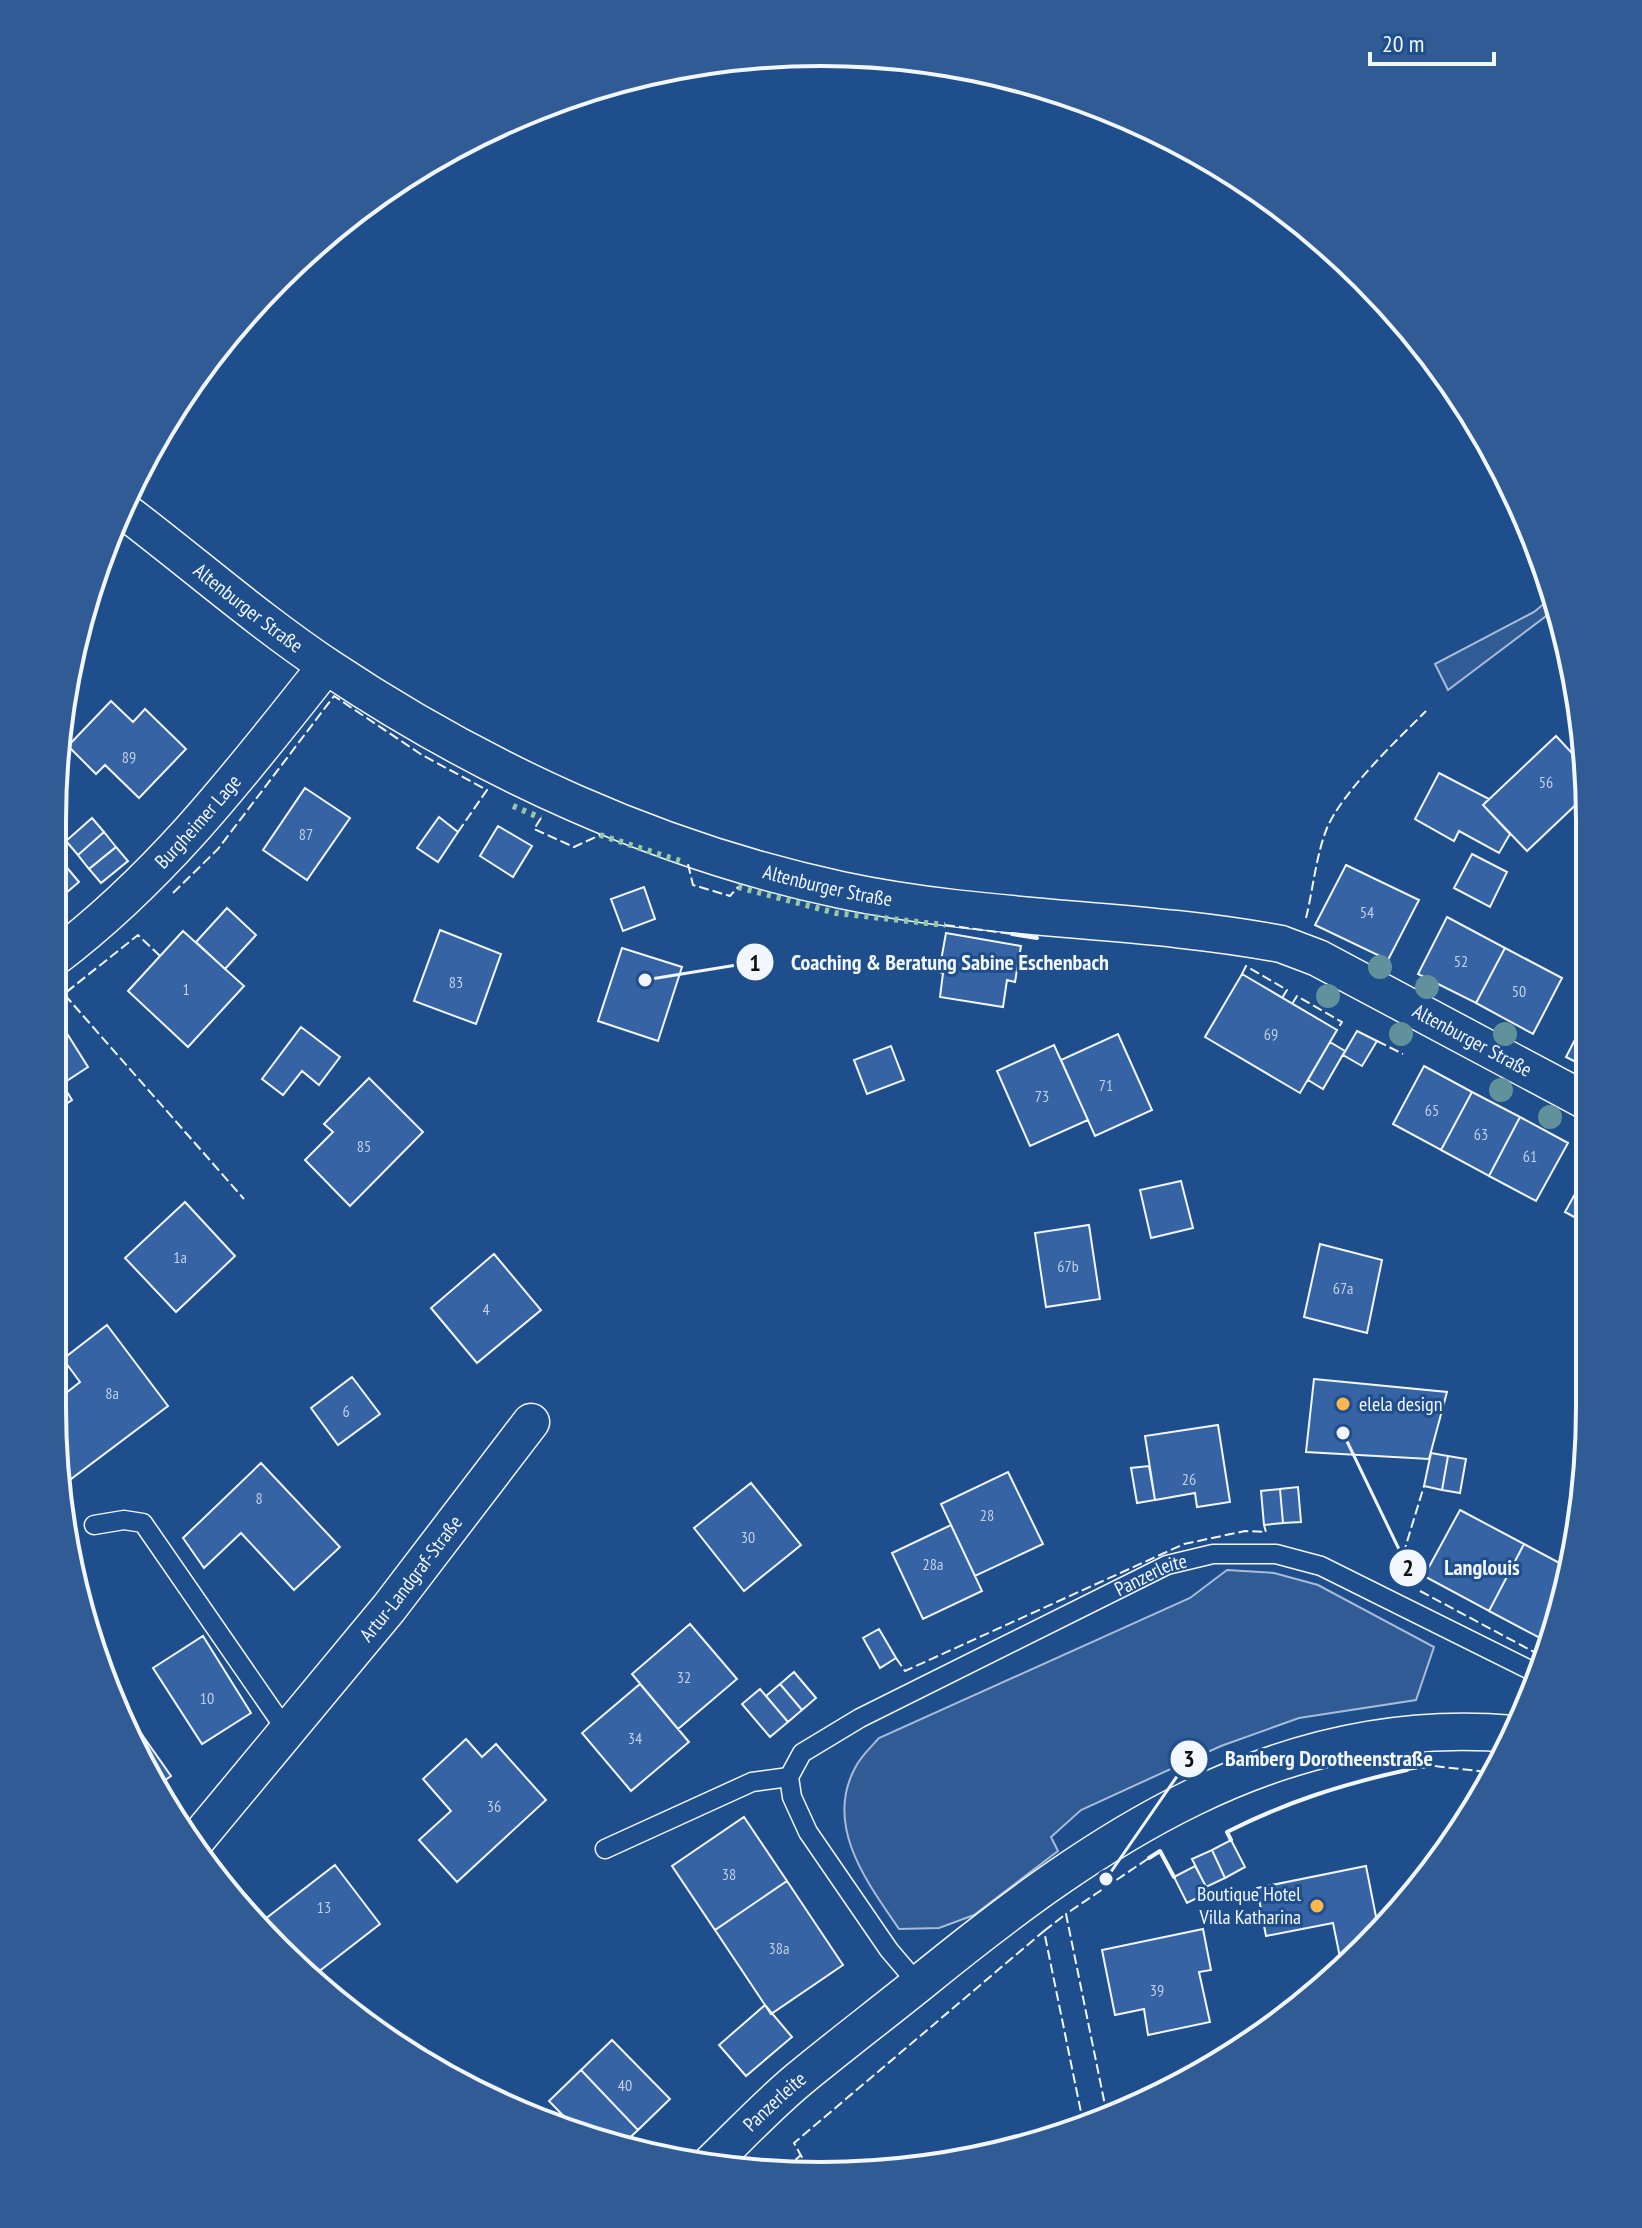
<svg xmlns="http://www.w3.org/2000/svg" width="1642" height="2228" font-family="'PT Sans Narrow',sans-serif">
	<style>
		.green { fill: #305b95; stroke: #a8bbd7; stroke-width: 2 }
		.building { fill: #3563a3; stroke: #f2f6ff; stroke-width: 2 }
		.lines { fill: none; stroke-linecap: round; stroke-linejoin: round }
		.service-casing { stroke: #f2f6ff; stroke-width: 21 }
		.minor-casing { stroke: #f2f6ff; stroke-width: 39 }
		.service { stroke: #1f4e8c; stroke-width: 18 }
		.minor { stroke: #1f4e8c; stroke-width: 36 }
		.hedge { stroke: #97c8a6; stroke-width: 6; stroke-dasharray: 4 6; stroke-linecap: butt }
		.fence { stroke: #f2f6ff; stroke-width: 2; stroke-dasharray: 10 4; stroke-linecap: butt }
		.wall { stroke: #f2f6ff; stroke-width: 4 }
		.tree { fill: #61919a }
		.poi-dot { fill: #ffb74d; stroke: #1f4e8c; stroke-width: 3 }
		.labels { text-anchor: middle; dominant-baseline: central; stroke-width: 6; stroke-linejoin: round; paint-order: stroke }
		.number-label { font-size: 16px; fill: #c3d1e8 }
		.street-label { font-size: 20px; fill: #f2f6ff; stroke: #1f4e8c }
		.poi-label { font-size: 20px; fill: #f2f6ff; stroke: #1f4e8c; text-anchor: start }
		.rim { fill: none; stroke: #f2f6ff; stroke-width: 4 }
		.leader { fill: none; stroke: #f2f6ff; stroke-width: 3 }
		.callout-dot { fill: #f2f6ff; stroke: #1f4e8c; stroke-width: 3 }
		.mark-label { font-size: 24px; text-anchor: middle; font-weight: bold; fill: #111 }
		.callout-label { font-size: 22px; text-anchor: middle; font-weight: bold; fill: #f2f6ff; stroke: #1f4e8c; stroke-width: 6; stroke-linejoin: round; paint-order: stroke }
	</style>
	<rect width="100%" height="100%" fill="#1f4e8c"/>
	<!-- green -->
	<path class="green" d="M1551 598 1554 610 1448 690 1435 664 1534 612Z
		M1227 1570 1274 1573 1318 1585 1434 1647 1416 1700 1299 1718 1221 1746 1081 1810 1051 1837 1058 1851 974 1915 939 1928 899 1929C867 1882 824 1826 855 1768 860 1757 871 1747 879 1738L1190 1598Z"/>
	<!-- building -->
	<path class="building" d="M111 701 133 722 145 709 186 749 139 798 105 765 96 774 68 746Z
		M1556 736 1584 766V797L1527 851 1483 805Z
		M1439 773 1489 799 1483 805 1510 834 1499 853 1459 831 1454 841 1415 819Z
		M305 788 350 818 307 880 263 850Z
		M439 817 458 832 438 862 417 848Z
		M92 818 104 832 78 855 66 841Z
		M498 826 532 846 513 877 480 856Z
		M104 832 116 847 89 869 78 855Z
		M116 847 128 861 101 883 89 869Z
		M53 851 79 882 53 904Z
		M1472 854 1507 872 1490 907 1454 888Z
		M1346 865 1419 900 1388 960 1315 925Z
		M644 887 655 919 623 931 611 899Z
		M227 908 256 935 225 969 196 942Z
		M1447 917 1505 948 1476 1003 1418 974Z
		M440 930 501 954 476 1024 414 1001Z
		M183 931 244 986 188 1047 128 991Z
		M946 933 1021 946 1015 982 1007 980 1003 1007 940 997 943 973 939 972Z
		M622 948 682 967 658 1041 598 1021Z
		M1505 948 1562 978 1533 1034 1476 1003Z
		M1242 974 1337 1030 1300 1093 1205 1037Z
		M1585 1020 1586 1067 1566 1057Z
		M61 1024 88 1067 62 1084 53 1069V1029Z
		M301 1027 340 1057 319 1085 302 1071 283 1095 262 1079Z
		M1357 1031 1377 1041 1362 1066 1343 1055Z
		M1118 1034 1152 1110 1095 1136 1061 1060Z
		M1330 1042 1345 1051 1323 1089 1308 1080Z
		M1054 1045 1088 1120 1030 1146 997 1071Z
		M891 1046 904 1080 867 1094 854 1060Z
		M1424 1066 1472 1092 1441 1150 1393 1124Z
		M53 1069 72 1100 53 1113Z
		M369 1078 423 1132 350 1206 305 1160 333 1132 324 1124Z
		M1472 1092 1520 1117 1489 1176 1441 1150Z
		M1520 1117 1568 1143 1536 1201 1489 1176Z
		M1586 1174 1587 1224 1565 1212Z
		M1181 1181 1193 1228 1151 1238 1140 1190Z
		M185 1202 235 1256 176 1312 125 1258Z
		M1089 1225 1100 1299 1046 1307 1035 1233Z
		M1320 1244 1382 1260 1367 1333 1304 1317Z
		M494 1254 541 1310 477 1363 431 1308Z
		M107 1325 168 1406 71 1479 60 1465 52 1404 80 1382 63 1359Z
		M352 1377 380 1414 338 1445 311 1408Z
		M1314 1379 1447 1392 1429 1459 1306 1452Z
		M1218 1425 1230 1502 1197 1507 1195 1493 1155 1500 1145 1436Z
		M1431 1453 1448 1456 1442 1490 1424 1486Z
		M1448 1456 1466 1459 1460 1493 1442 1490Z
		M261 1463 340 1547 294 1590 241 1533 204 1568 183 1538Z
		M1149 1466 1155 1500 1137 1503 1131 1468Z
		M1008 1472 1043 1544 975 1576 941 1504Z
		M751 1483 801 1545 744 1591 694 1528Z
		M1298 1487 1301 1522 1283 1523 1280 1489Z
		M1280 1489 1283 1523 1264 1525 1261 1491Z
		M1460 1510 1524 1544 1489 1611 1424 1576Z
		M951 1525 982 1591 923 1619 892 1553Z
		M1524 1544 1567 1567 1560 1601 1540 1638 1489 1611Z
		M1560 1601 1551 1644 1540 1638Z
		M690 1624 737 1679 678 1729 632 1674Z
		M879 1629 896 1658 880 1668 863 1638Z
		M203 1636 251 1713 202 1744 153 1668Z
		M794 1672 816 1698 802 1710 780 1684Z
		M640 1684 689 1742 631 1791 582 1733Z
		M780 1684 802 1710 788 1722 766 1696Z
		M760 1689 788 1722 770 1737 742 1704Z
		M129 1716 171 1776 154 1788 125 1719Z
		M466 1739 482 1757 496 1744 546 1800 457 1882 419 1840 451 1811 423 1779Z
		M744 1817 787 1881 715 1930 672 1866Z
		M1231 1840 1245 1867 1225 1878 1212 1850Z
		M1212 1850 1225 1878 1206 1887 1192 1859Z
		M335 1865 380 1924 313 1976 287 1958 260 1923Z
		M1195 1866 1209 1892 1187 1903 1174 1877Z
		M1366 1866 1379 1932 1342 1967 1333 1923 1266 1936 1257 1888Z
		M787 1881 843 1965 771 2014 715 1930Z
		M1203 1929 1211 1970 1199 1972 1210 2022 1148 2035 1144 2009 1115 2015 1102 1950Z
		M765 2005 792 2037 746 2076 719 2045Z
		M612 2040 670 2099 638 2130 581 2070Z
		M581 2070 638 2130 622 2145 576 2129 549 2101Z"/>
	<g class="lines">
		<defs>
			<g id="service">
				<path d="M94 1525 124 1520 143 1523 286 1730"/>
				<path d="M605 1849 752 1782 789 1777"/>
				<path id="s1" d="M918 1984 889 1950 808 1832 792 1797 789 1777 802 1753 860 1718 1167 1565 1213 1554H1276L1321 1566 1540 1675"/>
			</g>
			<g id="minor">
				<path id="s2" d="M127 513C194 564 259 621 328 667 484 771 658 851 841 890 986 921 1136 917 1281 944L1318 958 1586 1101"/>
				<path id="s3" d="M53 959C162 877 242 772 326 666"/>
				<path id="s4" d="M194 1843 389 1608 531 1422"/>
				<path id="s5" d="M710 2164C739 2136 767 2106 798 2080 838 2047 880 2015 921 1982 1094 1841 1277 1713 1513 1734"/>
			</g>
		</defs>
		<!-- service casing -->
		<use href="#service" class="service-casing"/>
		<!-- minor casing -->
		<use href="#minor" class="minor-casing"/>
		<!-- service -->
		<use href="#service" class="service"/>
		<!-- minor -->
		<use href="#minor" class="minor"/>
		<!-- hedge -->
		<path class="hedge" d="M513 806 541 818
			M600 835 680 861
			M738 887 836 913 945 925"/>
		<!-- fence -->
		<path class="fence" d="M541 818 534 829 574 847 600 835
			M688 864 693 885 730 896 738 887
			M173 893 218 849 334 696 422 755 487 790 458 832
			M1306 918C1313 890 1316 855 1327 828 1343 791 1397 740 1426 711
			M945 925 1012 934
			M160 956 138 935 64 994 244 1199
			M1242 974 1246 966 1287 990 1282 998
			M1292 1004 1297 996 1342 1022 1337 1030
			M1377 1041 1403 1054
			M1399 1568 1424 1486
			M1420 1591 1547 1659
			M896 1658 905 1671 1184 1544 1245 1531 1266 1532 1264 1525
			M1407 1770 1434 1766 1496 1773
			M1044 1931 1066 1914
			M1107 2115 1066 1914 1149 1858
			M785 2169 801 2155
			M809 2170 794 2143 1044 1931 1084 2127"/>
		<!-- wall -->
		<path class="wall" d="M1012 934 1037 938
			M1231 1840 1227 1832C1286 1802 1343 1784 1407 1770
			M1149 1858 1160 1851 1174 1877"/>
	</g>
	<!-- trees -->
	<g class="tree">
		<circle cx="1380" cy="967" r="12"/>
		<circle cx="1427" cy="987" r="12"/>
		<circle cx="1328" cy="996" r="12"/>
		<circle cx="1401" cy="1034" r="12"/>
		<circle cx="1505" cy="1034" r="12"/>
		<circle cx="1501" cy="1090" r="12"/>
		<circle cx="1550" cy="1117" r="12"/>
	</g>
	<!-- markers -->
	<g class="poi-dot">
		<circle cx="1343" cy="1404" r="8"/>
		<circle cx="1317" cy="1906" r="8"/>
	</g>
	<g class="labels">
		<!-- number labels -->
		<g class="number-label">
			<text x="129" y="757">89</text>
			<text x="1546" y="782">56</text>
			<text x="306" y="834">87</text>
			<text x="1367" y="912">54</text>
			<text x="1461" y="961">52</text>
			<text x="456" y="982">83</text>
			<text x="186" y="989">1</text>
			<text x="1519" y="991">50</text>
			<text x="1271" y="1034">69</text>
			<text x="1106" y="1085">71</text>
			<text x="1042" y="1096">73</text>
			<text x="1432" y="1110">65</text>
			<text x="1481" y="1134">63</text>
			<text x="364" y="1146">85</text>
			<text x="1530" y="1156">61</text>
			<text x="180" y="1257">1a</text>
			<text x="1068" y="1266">67b</text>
			<text x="1343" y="1288">67a</text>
			<text x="486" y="1309">4</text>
			<text x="112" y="1393">8a</text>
			<text x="346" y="1411">6</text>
			<text x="1189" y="1479">26</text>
			<text x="259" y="1498">8</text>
			<text x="987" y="1515">28</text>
			<text x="748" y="1537">30</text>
			<text x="933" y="1564">28a</text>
			<text x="684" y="1677">32</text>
			<text x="207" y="1698">10</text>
			<text x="635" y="1738">34</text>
			<text x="494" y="1806">36</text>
			<text x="729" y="1874">38</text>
			<text x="324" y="1907">13</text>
			<text x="779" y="1948">38a</text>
			<text x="1157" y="1990">39</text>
			<text x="625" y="2085">40</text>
		</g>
		<!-- street labels -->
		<g class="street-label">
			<text stroke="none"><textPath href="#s2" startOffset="154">Altenburger Straße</textPath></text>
			<text stroke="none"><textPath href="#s3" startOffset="200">Burgheimer Lage</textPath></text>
			<text stroke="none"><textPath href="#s2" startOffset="802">Altenburger Straße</textPath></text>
			<text stroke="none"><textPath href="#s2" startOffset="1474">Altenburger Straße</textPath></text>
			<text stroke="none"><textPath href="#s1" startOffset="666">Panzerleite</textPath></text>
			<text stroke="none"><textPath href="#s4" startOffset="342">Artur-Landgraf-Straße</textPath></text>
			<text stroke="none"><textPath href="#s5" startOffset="90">Panzerleite</textPath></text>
		</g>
		<!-- poi labels -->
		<g class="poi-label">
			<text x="1359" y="1404">elela design</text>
			<text x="1301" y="1894" text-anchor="end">Boutique Hotel<tspan x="1301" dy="23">Villa Katharina</tspan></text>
		</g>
	</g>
	<!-- crop -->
	<path d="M0 0H1642V2228H0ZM821 66H821A755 755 0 0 1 1576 821V1407A755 755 0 0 1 821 2162H821A755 755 0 0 1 66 1407V821A755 755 0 0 1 821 66Z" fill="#305b95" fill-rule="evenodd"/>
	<path class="rim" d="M821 66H821A755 755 0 0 1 1576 821V1407A755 755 0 0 1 821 2162H821A755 755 0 0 1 66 1407V821A755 755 0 0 1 821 66Z"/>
	<!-- callouts -->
	<path class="leader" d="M645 980L755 962M1343 1433L1408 1568M1106 1879L1189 1759"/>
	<g class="callout-dot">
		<circle cx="645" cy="980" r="8"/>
		<circle cx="1343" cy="1433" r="8"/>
		<circle cx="1106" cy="1879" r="8"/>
		<circle cx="755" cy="962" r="20"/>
		<circle cx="1408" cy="1568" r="20"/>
		<circle cx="1189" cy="1759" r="20"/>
	</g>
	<g class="mark-label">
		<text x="755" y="971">1</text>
		<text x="1408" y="1576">2</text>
		<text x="1189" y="1767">3</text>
	</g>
	<g class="callout-label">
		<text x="950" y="970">Coaching &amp; Beratung Sabine Eschenbach</text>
		<text x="1482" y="1575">Langlouis</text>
		<text x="1329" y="1766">Bamberg Dorotheenstraße</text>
	</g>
	<!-- scale -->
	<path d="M1370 52v12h124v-12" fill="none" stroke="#f2f6ff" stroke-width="4"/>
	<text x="1382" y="52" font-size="24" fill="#f2f6ff" stroke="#1f4e8c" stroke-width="6" paint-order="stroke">20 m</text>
</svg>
